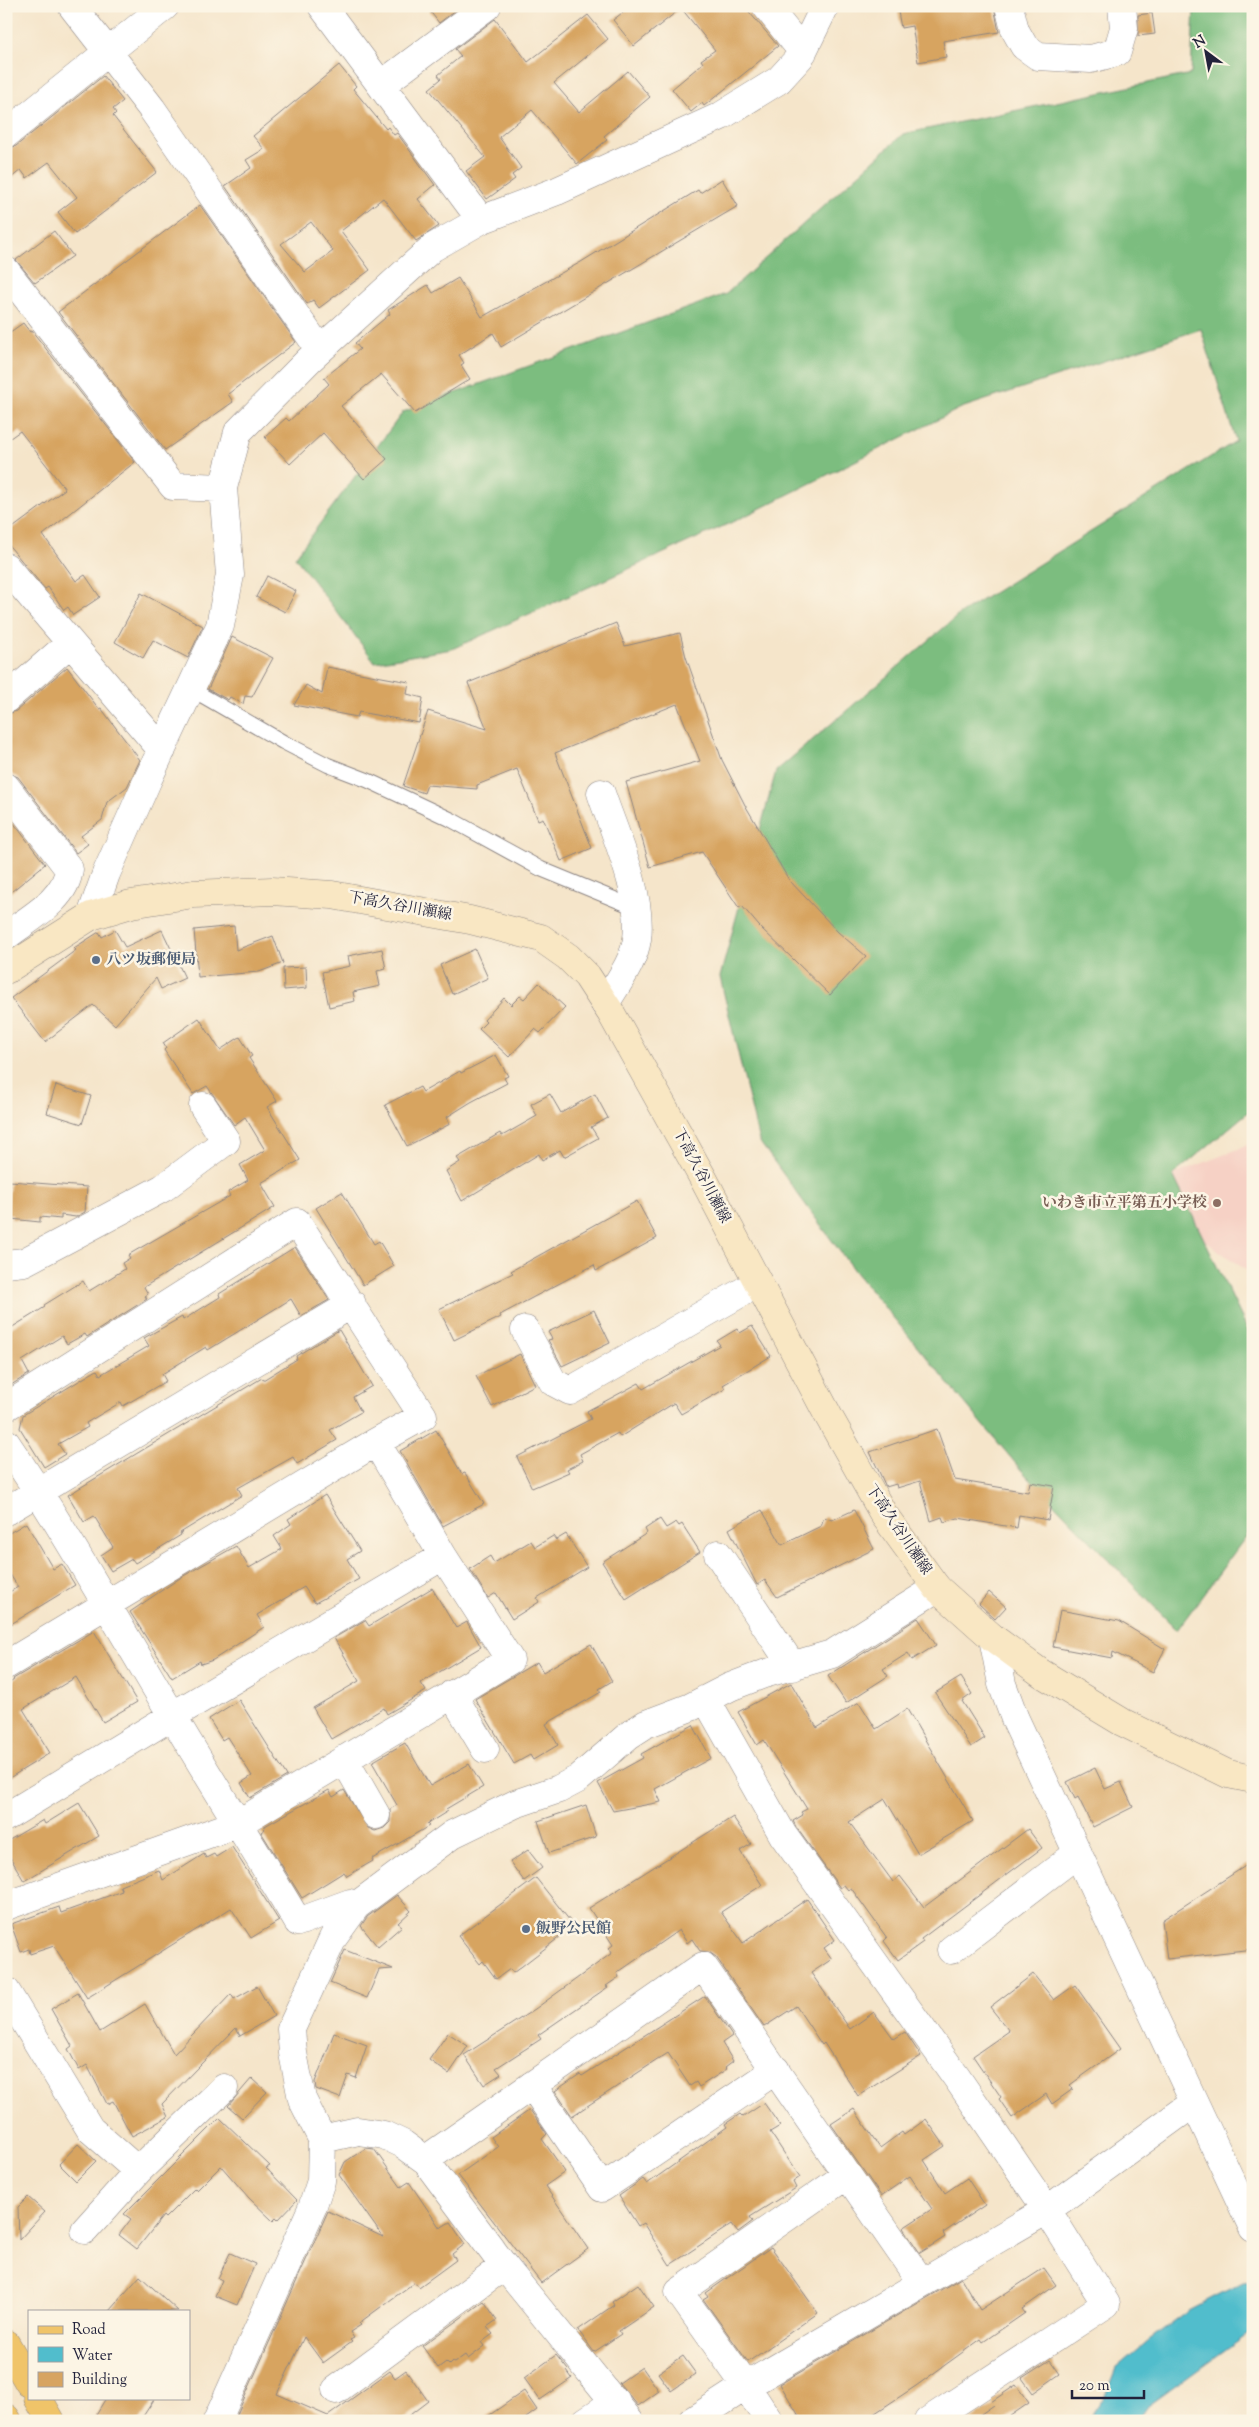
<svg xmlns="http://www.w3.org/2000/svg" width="1259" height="2427" font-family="'Sorts Mill Goudy','Noto Serif JP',serif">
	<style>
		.built { fill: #f6d1c5 }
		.forest { fill: #7cbd7f; stroke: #4f705d }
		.water { fill: #51bdcc; stroke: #3a7084 }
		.building { fill: #d7a461; fill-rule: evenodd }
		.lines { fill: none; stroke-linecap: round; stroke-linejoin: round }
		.service-casing { stroke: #8c8482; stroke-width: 16 }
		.minor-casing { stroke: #8c8482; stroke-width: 29 }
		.tertiary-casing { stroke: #8c8482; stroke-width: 29 }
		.secondary-casing { stroke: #8c8482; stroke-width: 29 }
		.primary-casing { stroke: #8c8482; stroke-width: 29 }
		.service { stroke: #fff; stroke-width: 14 }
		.minor { stroke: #fff; stroke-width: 28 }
		.tertiary { stroke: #fff; stroke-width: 28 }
		.secondary { stroke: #f9e7c3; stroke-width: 28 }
		.primary { stroke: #f0c469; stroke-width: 28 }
		.service-dot { fill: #5c6f8a; stroke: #fcf5e5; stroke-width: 2 }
		.education-dot { fill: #8d6e63; stroke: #fcf5e5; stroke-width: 2 }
		.labels { text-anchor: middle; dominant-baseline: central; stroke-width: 5; stroke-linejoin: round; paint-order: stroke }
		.street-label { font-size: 15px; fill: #22223b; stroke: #fcf5e5 }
		.service-label { font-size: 15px; font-weight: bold; fill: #4e5e75; stroke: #fcf5e5; text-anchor: start }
		.education-label { font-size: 15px; font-weight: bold; fill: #785e54; stroke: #fcf5e5; text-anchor: end }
	</style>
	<rect width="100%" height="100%" fill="#fcf5e5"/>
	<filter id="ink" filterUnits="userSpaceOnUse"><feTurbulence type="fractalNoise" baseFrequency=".02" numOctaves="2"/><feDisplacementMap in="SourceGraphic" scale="10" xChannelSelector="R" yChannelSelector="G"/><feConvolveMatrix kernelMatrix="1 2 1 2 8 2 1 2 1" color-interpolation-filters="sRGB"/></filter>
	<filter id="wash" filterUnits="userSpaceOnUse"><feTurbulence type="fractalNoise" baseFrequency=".0096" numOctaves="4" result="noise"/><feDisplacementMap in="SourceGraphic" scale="20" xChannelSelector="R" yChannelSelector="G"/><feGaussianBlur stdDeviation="1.12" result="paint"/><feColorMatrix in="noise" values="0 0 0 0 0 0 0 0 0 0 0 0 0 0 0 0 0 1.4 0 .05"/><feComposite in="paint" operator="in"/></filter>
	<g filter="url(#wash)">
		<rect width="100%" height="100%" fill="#f5e5ca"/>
		<!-- built -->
		<path class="built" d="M1253 1143V1275L1191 1231 1173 1175Z"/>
		<!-- forest -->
		<path class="forest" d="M1194 6H1253V1108L1173 1175 1253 1341V1527L1177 1630 1022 1471 855 1272 759 1141 720 977 776 771 961 613 1236 441 1201 329 961 408 739 519 452 649 375 662 295 557 403 412 726 294 903 134 1191 74Z"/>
		<!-- water -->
		<path class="water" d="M1253 2281V2330L1148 2406 1141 2416 1132 2421H1088L1105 2396 1116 2368 1149 2340 1189 2310 1243 2282Z"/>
		<g id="blocks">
			<!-- building -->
			<path class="building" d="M426 6H461L439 23Z
				M631 6H744L778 46 704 106 702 103 691 112 672 89 703 63 701 60 715 50 681 8 634 46 613 20Z
				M897 6H994L999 32 943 41 946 57 918 62 912 26 901 28Z
				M1152 13 1155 34 1138 36V15Z
				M588 15 608 39 554 83 579 112 628 71 650 97 604 136 607 140 577 164 532 110 499 137 521 168 512 175 515 179 487 199 466 171 485 157 429 89 441 79 438 75 461 56 455 49 495 19 528 62Z
				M339 65 356 86 353 89 386 129 388 127 394 135 397 133 435 185 418 199 439 226 416 241 383 198 341 231 370 270 319 308 313 300 307 304 225 186 251 168 246 160 264 149 253 136ZM311 222 333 251 305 272 281 244Z
				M103 76 123 101 113 109 116 113 113 116 157 172 75 234 58 212 77 197 49 162 27 178 21 170 6 182V149L16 146Z
				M722 179 738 206 501 347 493 333 459 355 464 363 461 365 470 379 415 413 381 374 341 406 387 459 364 479 323 433 290 464 265 437 286 418 289 421 329 384 324 378 360 349 355 343 390 314 388 310 428 285 433 293 458 278 482 317 581 262 698 190 700 193Z
				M200 205 296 342 228 394 233 402 165 450 58 312Z
				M54 231 73 256 35 283 16 260Z
				M23 323 30 332 32 331 135 462 43 535 76 581 85 575 100 597 73 615 68 607 64 610 48 587 45 589 6 542V533L65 489 20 431 6 441V335Z
				M267 576 296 591 285 612 256 597Z
				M141 593 203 626 188 658 153 640 143 658 115 642Z
				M616 623 625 646 680 633 686 657 722 760 745 805 789 880 838 932 866 956 830 995 759 926 742 906 739 908 702 852 650 867 626 782 700 761 677 704 555 753 592 848 561 861 543 818 538 820 517 769 477 785V789L427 785 424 793 403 786 428 711 487 729 468 683Z
				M232 637 273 658 252 697 245 696 243 704 230 697 228 700 208 689Z
				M67 667 99 709 101 708 140 760 127 787 107 802 102 820 81 836 88 844 76 853 18 777 6 772V715L16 711Z
				M327 667 409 682 407 694 423 698 419 723 359 712 357 717 294 705 306 685 322 694Z
				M6 813 45 864 6 896Z
				M234 926 236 950 273 936 283 963 259 972 198 977 194 930Z
				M115 930 125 947 162 930 185 978 161 989 156 978 115 1025 93 1005 45 1042 11 998 76 950 74 948 99 932 102 937Z
				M382 949 386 969 377 971 380 986 353 992 355 1001 329 1007 322 972 350 966 348 956Z
				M475 949 488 978 452 994 440 965Z
				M306 967 307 988 284 990 283 968Z
				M539 983 565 1007 540 1033 535 1029 509 1057 479 1029 486 1022 484 1020 504 998 511 1005 520 996 524 999Z
				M199 1018 220 1050 240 1037 252 1056 249 1058 277 1101 267 1107 300 1160 261 1183 275 1207 144 1287 148 1294 145 1296 147 1299 87 1337 85 1334 67 1344 62 1336 22 1361 29 1374 6 1388V1331L45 1307 44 1305 83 1281 89 1291 125 1269 122 1263 130 1258 128 1255 230 1196 228 1192 248 1180 240 1165 265 1150 245 1117 234 1125 207 1086 193 1094 164 1050 166 1048 163 1043Z
				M496 1055 508 1076 504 1078 507 1083 471 1102 447 1117 450 1124 407 1146 385 1105 420 1087 423 1092 460 1071 461 1073Z
				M56 1085 91 1096 82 1124 47 1113Z
				M550 1094 561 1113 595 1094 608 1118 591 1127 598 1138 564 1157 560 1150 542 1160 539 1154 462 1201 446 1171 460 1162 457 1158 500 1133 502 1136 537 1116 531 1104Z
				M10 1181 87 1187 85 1212 76 1217 61 1215V1219L40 1217V1222L11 1219 12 1215 8 1214Z
				M342 1192 374 1244 379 1241 394 1266 363 1285 316 1208Z
				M637 1201 657 1238 596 1271 594 1265 500 1315 501 1317 454 1340 439 1309 513 1273 511 1271Z
				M295 1247 329 1300 301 1316 291 1299 208 1350 206 1347 162 1374 166 1381 123 1406 121 1402 86 1423 88 1427 58 1444 65 1454 44 1467 20 1428 23 1415 97 1370 100 1375 149 1346 144 1338 182 1317 183 1320 220 1297 219 1294Z
				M594 1310 610 1343 562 1366 548 1340 552 1339 548 1332Z
				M752 1326 771 1356 723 1385 725 1389 681 1414 674 1403 620 1437 618 1433 580 1454 583 1461 567 1469 569 1472 532 1488 517 1457 591 1419 587 1411 639 1383 643 1389 720 1345 717 1341 737 1329 740 1333Z
				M339 1330 372 1386 353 1397 361 1412 330 1430 337 1440 297 1464 293 1457 238 1488 242 1495 180 1533 181 1535 135 1563 132 1559 111 1571 101 1555 113 1547 94 1516 84 1522 68 1495 262 1378 263 1380 297 1359 296 1356Z
				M520 1354 535 1385 492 1407 476 1376Z
				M937 1429 955 1480 1028 1492 1030 1482 1054 1486 1048 1520 1019 1515 1017 1528 958 1518 944 1522 942 1517 931 1521 920 1481 897 1488 896 1484 886 1487 870 1452Z
				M436 1430 462 1474 465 1473 484 1504 443 1526 400 1451Z
				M325 1495 360 1551 347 1559 359 1579 315 1603 304 1587 257 1615 264 1627 213 1660 201 1664 200 1661 172 1678 130 1612 180 1578 236 1546 249 1568 282 1549 274 1536 291 1524 288 1519Z
				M762 1510 782 1545 821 1526 824 1517 832 1520 854 1510 874 1549 777 1597 765 1580 757 1585 729 1529Z
				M660 1519 666 1528 676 1522 679 1526 682 1524 700 1552 626 1599 602 1562 647 1533 645 1529Z
				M26 1523 53 1569 62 1564 75 1585 6 1627V1594L18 1587 6 1568V1535Z
				M566 1534 587 1567 537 1598 539 1602 512 1619 496 1593 488 1598 470 1569 490 1556 494 1563 531 1541 535 1547 553 1536 556 1540Z
				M432 1588 456 1628 467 1622 481 1647 421 1683 426 1691 387 1714 384 1708 331 1739 313 1708 359 1681 334 1638 365 1620 369 1626Z
				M989 1592 1006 1607 995 1619 979 1604Z
				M1060 1610 1119 1621 1165 1649 1153 1672 1113 1652 1112 1658 1053 1647Z
				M918 1618 936 1645 912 1660 908 1653 883 1669 888 1676 846 1703 828 1676Z
				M94 1631 137 1702 103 1722 76 1677 23 1709 50 1753 6 1780V1681L8 1684 14 1680 13 1679Z
				M591 1644 612 1681 599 1689 601 1692 546 1724 558 1745 533 1760 530 1755 514 1764 475 1699 537 1662 543 1672Z
				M961 1677 972 1694 962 1701 985 1738 971 1747 935 1693Z
				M791 1683 817 1728 859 1702 876 1729 907 1709 973 1821 918 1854 885 1799 849 1822 893 1882 900 1876 924 1907 1028 1829 1042 1848 921 1939 923 1942 898 1960 884 1941 887 1938 851 1888 848 1890 844 1885 840 1888 796 1827 793 1821 803 1815 801 1812 807 1809 764 1740 757 1745 738 1712Z
				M239 1700 287 1776 250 1798 241 1783 252 1776 227 1737 222 1740 209 1719Z
				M693 1725 711 1758 655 1789 661 1802 613 1811 598 1783 643 1758 641 1754Z
				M405 1743 430 1786 469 1764 483 1787 446 1809 448 1811 427 1824 429 1826 372 1859 373 1861 347 1876 344 1872 302 1898 261 1832 265 1829 263 1827 329 1790 333 1797 344 1790 368 1828 375 1831 384 1828 390 1822V1809L397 1805 372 1762Z
				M1095 1768 1105 1789 1121 1782 1133 1807 1093 1827 1078 1797 1075 1799 1067 1782Z
				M79 1803 99 1836 24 1881 6 1850V1842L43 1820 45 1824Z
				M586 1805 596 1837 549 1853 538 1821Z
				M733 1817 751 1844 740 1851 762 1885 721 1912 743 1943 807 1899 835 1940 824 1948 832 1959 811 1973 850 2029 874 2012 894 2039 905 2032 921 2056 858 2096 824 2043 822 2045 796 2006 764 2027 716 1957 709 1952 700 1951 692 1939 687 1943 679 1930 617 1973 619 1977 606 1986 608 1987 538 2035 541 2039 496 2068 501 2074 484 2085 464 2055 535 2009 612 1953 609 1948 613 1945 589 1908Z
				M232 1847 279 1921 251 1938 231 1908 87 1998 54 1946 30 1954 29 1949 21 1952 11 1924 59 1907 61 1913 122 1891 120 1886 159 1870 163 1880 204 1854 206 1858 214 1854 216 1857Z
				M528 1850 542 1868 524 1881 510 1862Z
				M1253 1861V1949L1167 1959 1162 1920Z
				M536 1878 574 1926 513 1973 510 1969 496 1979 483 1961 480 1964 458 1936Z
				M397 1895 411 1911 398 1923 402 1926 378 1947 361 1926 367 1917Z
				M345 1950 393 1969 379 1970 367 1998 330 1983Z
				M1033 1974 1054 2000 1075 1985 1120 2049 1081 2077 1070 2085 1073 2089 1052 2104 1046 2094 1012 2118 999 2099 1001 2097 973 2056 1009 2031 990 2007Z
				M257 1986 274 2016 240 2036 236 2028 162 2104 168 2117 132 2136 113 2101 107 2104 87 2065 79 2070 68 2049 72 2046 51 2009 78 1993 100 2032 145 2004 174 2054 231 1994 234 1999Z
				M705 1996 732 2036 722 2043 733 2061 725 2067 727 2069 699 2087 696 2082 690 2086 668 2053 572 2116 555 2091 580 2074 582 2076Z
				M334 2033 367 2045 356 2078 348 2075 340 2098 316 2089 315 2082Z
				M448 2033 468 2046 449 2074 429 2060Z
				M252 2078 267 2092 242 2118 228 2106Z
				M764 2103 780 2126 770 2132 800 2177 793 2182 796 2188 750 2217 753 2221 738 2232 732 2224 670 2265 643 2223 638 2226 619 2196 643 2179 647 2184 727 2127 725 2124 740 2114 743 2117Z
				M854 2109 880 2148 902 2132 904 2135 926 2119 945 2146 924 2160 945 2193 967 2178 985 2205 943 2233 945 2237 920 2253 903 2228 932 2209 910 2176 881 2196 831 2124Z
				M530 2110 547 2134 542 2139 565 2172 545 2186 588 2249 541 2283 458 2175 498 2147 491 2137Z
				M220 2118 270 2166 266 2168 297 2200 278 2220 276 2218 273 2221 249 2198 221 2166 197 2190 195 2188 165 2218 163 2216 137 2249 119 2235 131 2219 124 2214Z
				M78 2144 96 2161 76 2181 59 2164Z
				M366 2148 374 2149 401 2187 409 2182 440 2228 450 2222 465 2244 452 2254 456 2260 419 2287 415 2282 359 2323 361 2325 350 2332 354 2338 350 2340 352 2342 323 2363 304 2337 277 2394 328 2416 390 2371 395 2378 406 2370 428 2401 402 2421H234L328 2211 383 2237 339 2175 345 2162Z
				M28 2197 45 2212 19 2240 18 2207Z
				M771 2247 818 2313 748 2362 703 2299 708 2296 706 2293Z
				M230 2253 255 2264 237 2305 215 2296 222 2280 218 2278Z
				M1044 2268 1056 2285 1022 2309 1025 2313 983 2342 981 2339 916 2386 863 2421H802L780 2384 961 2278 980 2310Z
				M140 2276 178 2311H109Z
				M638 2284 654 2307 619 2331 621 2334 594 2352 578 2330 614 2305 612 2302Z
				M484 2301 497 2320 487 2327 493 2334 482 2342 485 2346 468 2359 465 2355 454 2363 452 2362 449 2365 446 2362 438 2368 422 2346Z
				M556 2355 568 2370 567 2371 572 2378 540 2400 524 2378Z
				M683 2356 696 2374 671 2391 658 2373Z
				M1050 2360 1060 2374 1033 2393 1022 2378Z
				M642 2367 659 2391 638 2406 619 2383Z
				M1016 2385 1029 2403 1003 2421H971L994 2405 991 2402Z
				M524 2391 537 2410 522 2421H481Z
				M106 2398H155L140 2421H92Z"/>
		</g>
	</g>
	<g filter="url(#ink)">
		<use href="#blocks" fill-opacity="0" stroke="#8c8482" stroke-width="1"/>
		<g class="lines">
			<defs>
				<path id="service" d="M191 689 283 742 328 765 367 780 450 819 541 869 636 908"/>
				<path id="minor" d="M72 6 152 109 320 350
					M322 6 481 220
					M766 6 803 52
					M1009 6 1015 30 1024 46 1038 56 1091 59 1117 52 1124 28 1122 6
					M381 85 487 6
					M6 134 165 6
					M6 271 173 486 223 488
					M6 567 162 750
					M6 699 70 643
					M6 787 69 869C66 900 29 918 6 936
					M601 793C615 835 643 894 637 939 634 962 616 985 605 1004
					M91 916 106 874 148 779 220 626 230 575 223 488 238 432 309 360 432 248 481 220 557 191 721 116 779 80 800 57 825 6
					M6 1264 24 1262 163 1188 226 1141 203 1106
					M525 1330 553 1382 570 1391 758 1283
					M6 1407 297 1222 423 1416 376 1442 6 1665
					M6 1443C66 1531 117 1624 172 1715 213 1785 257 1853 298 1922L350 1903 356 1906
					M6 1511 352 1304
					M718 1554 793 1667
					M452 1694 485 1749
					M706 1699 783 1835 957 2078 1047 2210 1106 2304 928 2421
					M344 1759 376 1815
					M6 1817 172 1716 443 1556
					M6 1906 239 1823 510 1660 443 1556 376 1442
					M951 1950 1078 1853
					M6 1991 90 2129 138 2171 224 2088
					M532 2085 602 2188 776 2070
					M322 2139 358 2131 384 2135 403 2144 425 2160 504 2266 336 2390
					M425 2160 703 1966 922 2283
					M847 2175 679 2292 746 2386 1047 2210 1194 2103
					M85 2230 138 2171
					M504 2266 630 2421
					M217 2421 312 2208 321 2181 322 2139 302 2099 293 2053 291 2029 333 1938 356 1906 453 1834 515 1804 559 1789 578 1779 629 1735 646 1724 691 1707 730 1687 764 1674 832 1654 937 1588
					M586 2421 616 2401
					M692 2421 746 2386 769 2421"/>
				<path id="tertiary" d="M993 1638 1002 1684 1015 1719 1253 2228"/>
				<path id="secondary" d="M6 970 91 916 131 904 193 894 272 891 332 895 470 920 541 938 568 957 587 976 611 1013 703 1178 829 1417 884 1515 937 1588 993 1638 1041 1673 1122 1722 1228 1774 1253 1779"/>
				<path id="primary" d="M6 2344 29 2383
					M38 2398 51 2421
					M6 2418 8 2421"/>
			</defs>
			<!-- service casing -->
			<use href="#service" class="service-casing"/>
			<!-- minor casing -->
			<use href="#minor" class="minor-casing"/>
			<!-- tertiary casing -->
			<use href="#tertiary" class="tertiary-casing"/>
			<!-- secondary casing -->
			<use href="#secondary" class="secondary-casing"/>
			<!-- primary casing -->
			<use href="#primary" class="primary-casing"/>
			<!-- service -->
			<use href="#service" class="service"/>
			<!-- minor -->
			<use href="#minor" class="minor"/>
			<!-- tertiary -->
			<use href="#tertiary" class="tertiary"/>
			<!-- secondary -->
			<use href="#secondary" class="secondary"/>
			<!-- primary -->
			<use href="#primary" class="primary"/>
		</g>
	</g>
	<!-- markers -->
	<g class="service-dot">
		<circle cx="96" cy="960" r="5"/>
		<circle cx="526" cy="1929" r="5"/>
	</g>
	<circle class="education-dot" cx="1217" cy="1203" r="5"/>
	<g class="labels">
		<!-- street labels -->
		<g class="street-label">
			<text transform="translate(400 907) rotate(10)">下高久谷川瀬線</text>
			<text transform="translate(701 1176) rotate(62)">下高久谷川瀬線</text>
			<text transform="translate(898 1530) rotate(56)">下高久谷川瀬線</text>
		</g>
		<!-- service labels -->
		<g class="service-label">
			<text x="106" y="960">八ツ坂郵便局</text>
			<text x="536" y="1929">飯野公民館</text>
		</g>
		<!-- education labels -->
		<g class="education-label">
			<text x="1207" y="1203">いわき市立平第五小学校</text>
		</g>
	</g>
	<!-- margin -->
	<rect width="1259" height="2427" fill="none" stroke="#fcf5e5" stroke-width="25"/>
	<!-- legend -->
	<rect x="28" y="2310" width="162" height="90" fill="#fcf5e5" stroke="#a5a1a1"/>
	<rect x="38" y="2326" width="25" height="8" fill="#f0c469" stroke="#a5a1a1"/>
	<text x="72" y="2334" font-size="15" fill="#22223b">Road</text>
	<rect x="38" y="2347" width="25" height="15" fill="#51bdcc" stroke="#a5a1a1"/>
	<text x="72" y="2360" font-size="15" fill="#22223b">Water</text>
	<rect x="38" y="2372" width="25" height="15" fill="#d7a461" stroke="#a5a1a1"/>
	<text x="72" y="2384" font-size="15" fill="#22223b">Building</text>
	<!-- north arrow -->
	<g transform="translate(1206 52) rotate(328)" stroke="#fcf5e5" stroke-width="4" paint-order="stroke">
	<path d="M0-4L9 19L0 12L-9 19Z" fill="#22223b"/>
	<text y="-8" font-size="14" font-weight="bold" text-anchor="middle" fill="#22223b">N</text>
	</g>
	<!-- scale -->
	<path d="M1072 2390v8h72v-8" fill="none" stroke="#22223b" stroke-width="2.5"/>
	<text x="1079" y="2390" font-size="15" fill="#22223b" stroke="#fcf5e5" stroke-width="4" paint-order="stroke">20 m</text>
</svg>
